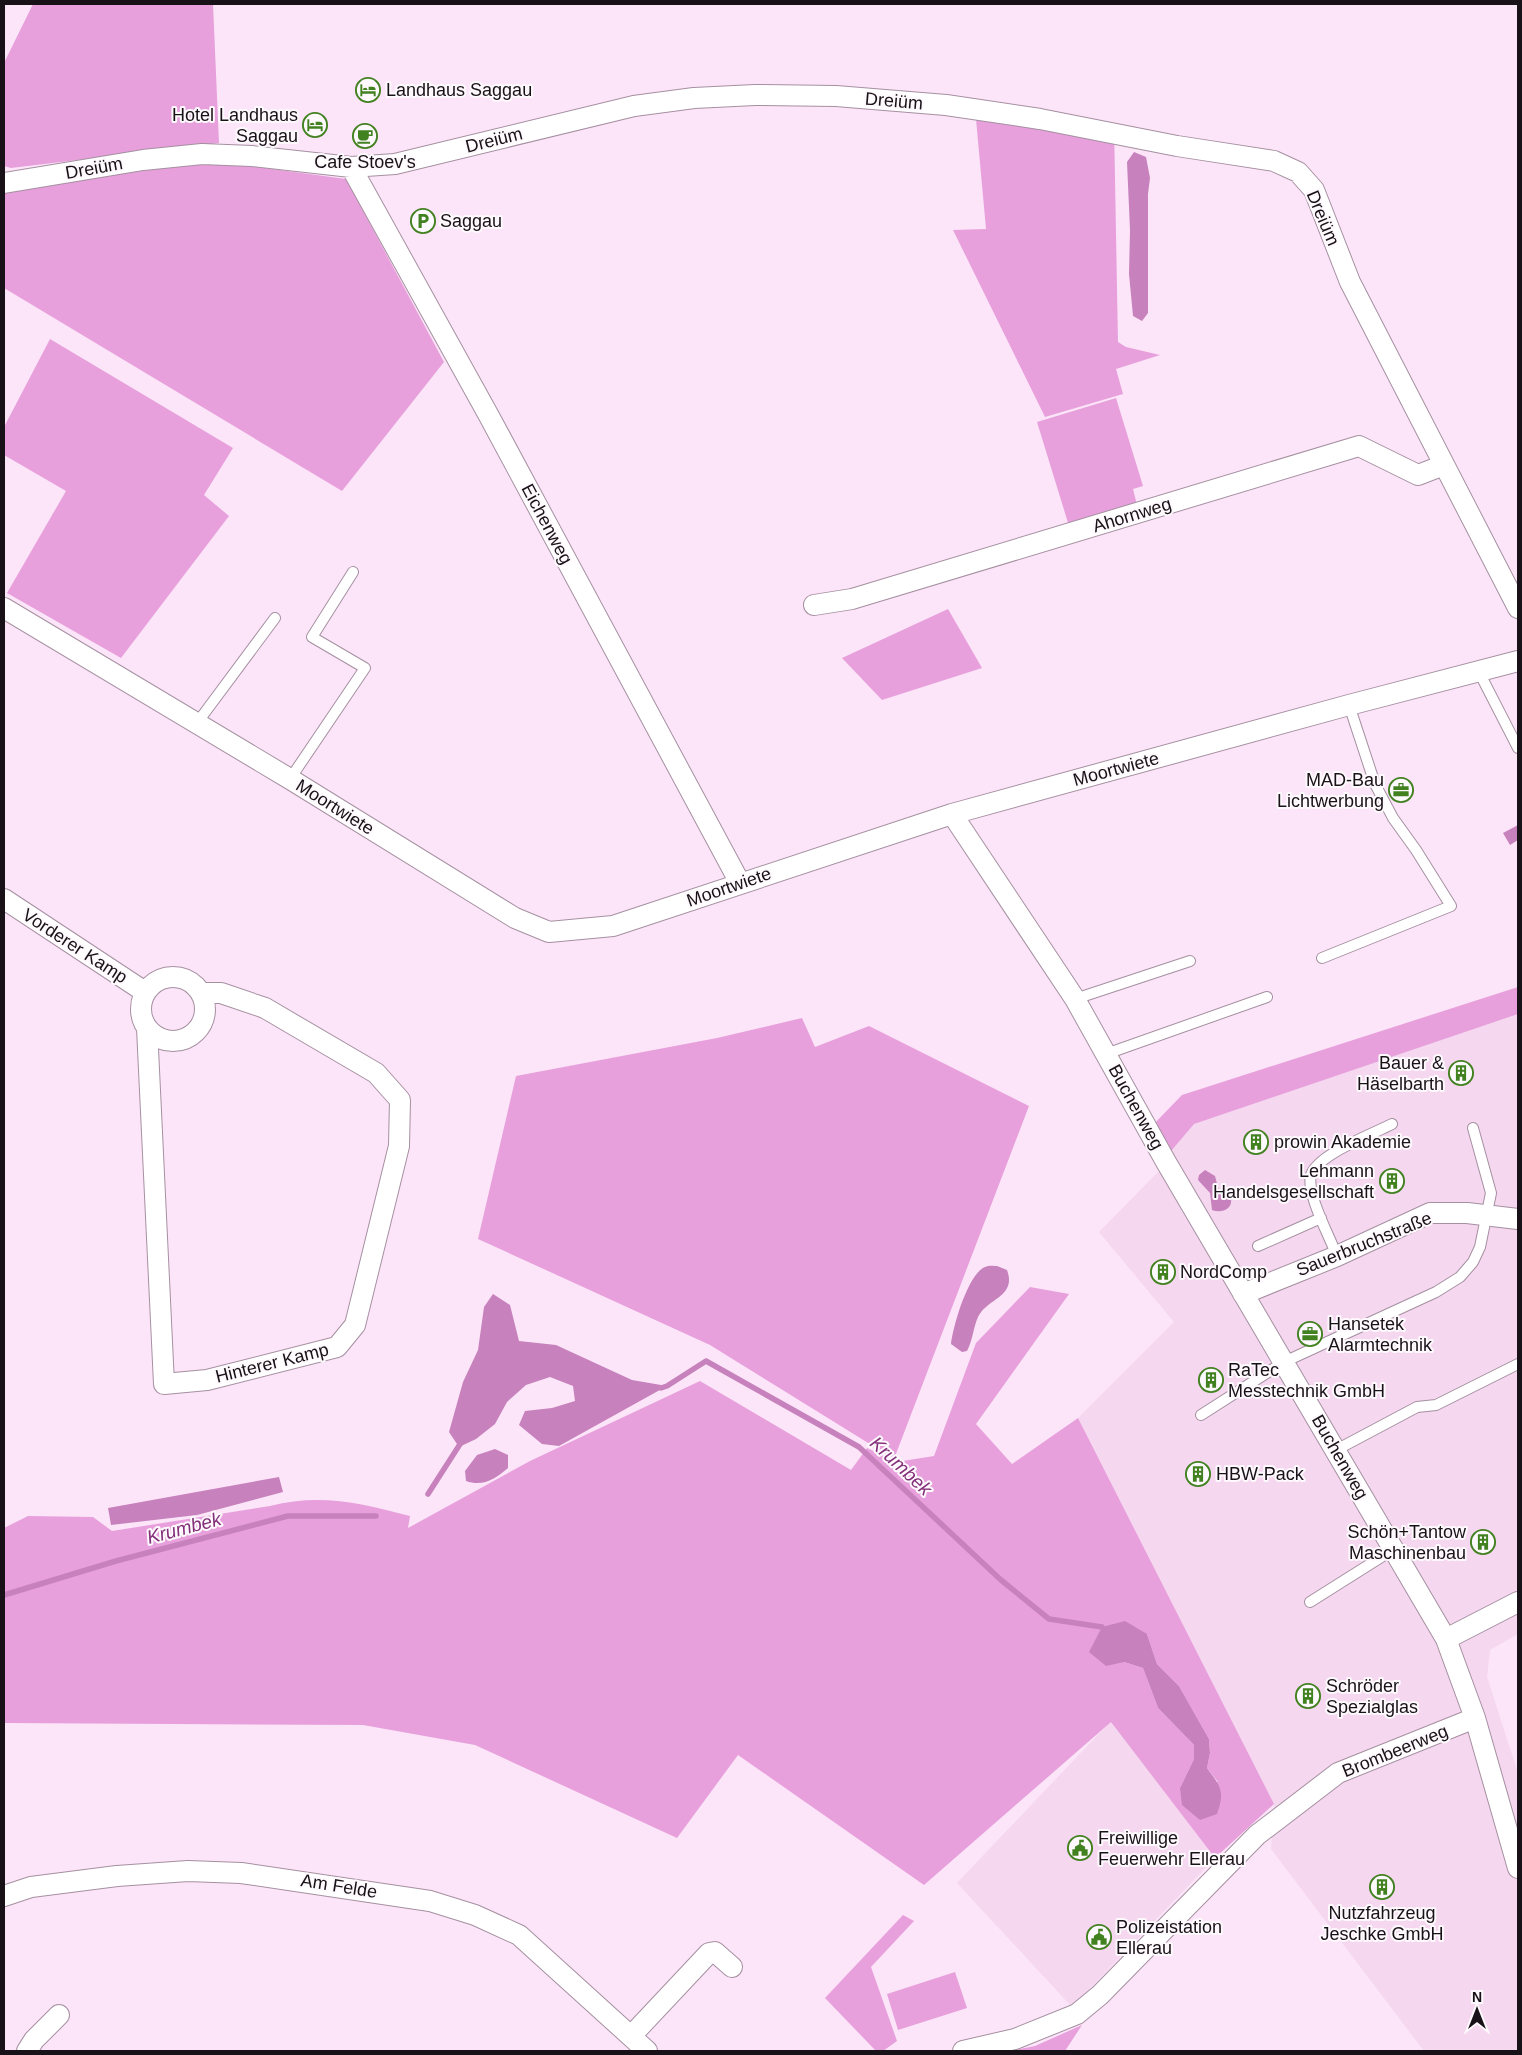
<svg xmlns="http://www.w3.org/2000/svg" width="1522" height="2055" font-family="Arial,sans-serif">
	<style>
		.built { fill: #f5d7ef }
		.green { fill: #e7a0dc; fill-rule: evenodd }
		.water { fill: #c781bc }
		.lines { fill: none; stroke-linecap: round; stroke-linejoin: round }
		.stream { stroke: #c781bc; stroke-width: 5.5 }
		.service-casing { stroke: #a590a1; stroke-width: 12 }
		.minor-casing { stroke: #a590a1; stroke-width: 22 }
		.service { stroke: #fff; stroke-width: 10 }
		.minor { stroke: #fff; stroke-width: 20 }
		.labels { text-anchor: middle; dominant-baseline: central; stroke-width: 4; stroke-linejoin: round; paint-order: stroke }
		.poi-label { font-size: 18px; fill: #181117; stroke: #fdf9fd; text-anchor: start }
		.street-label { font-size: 18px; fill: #181117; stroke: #fdf9fd }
		.water-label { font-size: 19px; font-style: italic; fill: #832f79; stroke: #fdf9fd }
	</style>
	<rect width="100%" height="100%" fill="#fce5f8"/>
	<!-- built -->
	<path class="built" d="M1518 1014V1634L1490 1650 1487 1677 1518 1773V2051H1424L1271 1849 1274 1804 1078 1418 1174 1322 1099 1232 1162 1168 1166 1157 1193 1124Z
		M1111 1721 1215 1858 1072 2007 957 1883Z"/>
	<!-- green -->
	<path class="green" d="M33 4H213L219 143 11 168 4 166V63Z
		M975 108 1114 124 1118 342 1126 347 1160 355 1116 369 1123 394 1045 417 953 230 986 229Z
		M214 161 346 179 444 362 342 491 4 288V190Z
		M50 339 233 448 204 495 229 516 121 658 7 593 66 491 4 455V427Z
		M1116 398 1143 486 1133 489 1137 505 1069 526 1037 422Z
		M948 609 982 668 882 700 842 658Z
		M1518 987V1014L1194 1124 1166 1157 1150 1128 1182 1095Z
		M802 1018 815 1047 869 1026 1029 1106 894 1459 710 1345 478 1239 516 1076 717 1038Z
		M1030 1287 1069 1294 976 1424 1012 1464 1078 1418 1274 1804 1215 1858 1111 1722 924 1885 738 1755 677 1838 475 1745 363 1725 4 1723V1528L28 1516 93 1517 112 1531 270 1506C319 1493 362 1503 410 1516L408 1528 530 1461 700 1381 851 1470 867 1448 896 1462 934 1456 976 1343ZM1147 1634 1157 1664 1179 1686 1209 1739 1210 1753 1207 1768 1218 1782 1180 1788 1194 1759V1745L1158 1708 1143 1668 1124 1662Z
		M903 1915 914 1921 871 1967 897 2041 883 2051H876L825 1998Z
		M955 1972 967 2008 898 2030 887 1994Z
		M1082 2025 1065 2051H1010L1035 2046Z"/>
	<!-- water -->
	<path class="water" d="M1134 152 1146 157 1150 178 1148 194V313L1142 321 1133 316 1129 274 1130 230 1127 162Z
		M1518 825V840L1510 845 1503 833Z
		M1205 1170 1215 1176C1220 1193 1214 1185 1230 1195 1235 1208 1223 1214 1212 1210L1210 1193 1198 1180 1199 1175Z
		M997 1266 1007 1270C1017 1297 987 1298 978 1317 973 1328 973 1340 967 1351L962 1352 951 1344C953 1326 968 1274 985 1267 989 1265 994 1266 997 1266Z
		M493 1294 510 1305 519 1341 556 1345 632 1380 667 1386 559 1446 542 1444 519 1425 525 1411 552 1408 575 1401 573 1386 550 1377 526 1385 507 1402 495 1424 476 1439 459 1447 449 1432 463 1382 478 1350 484 1307Z
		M495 1449 508 1455V1468C495 1479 483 1487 466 1481L465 1471 477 1455Z
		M279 1477 283 1492 197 1515 111 1525 108 1508Z
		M1125 1621 1147 1634 1157 1664 1179 1686 1209 1739 1210 1753 1207 1768C1221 1787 1225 1791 1217 1814L1200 1820 1182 1805 1180 1788 1194 1759V1745L1158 1708 1143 1668 1124 1662 1106 1666 1089 1652 1102 1627Z"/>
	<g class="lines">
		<!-- stream -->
		<path class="stream" d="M661 1388 667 1386 706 1361 859 1447 1001 1580 1049 1619 1102 1627
			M428 1494 462 1441
			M4 1595 116 1561 288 1516H376"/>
		<defs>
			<path id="service" d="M1479 672 1518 748
				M197 723 275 618
				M290 779 365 668 312 637 353 572
				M1322 958 1451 906 1416 850 1393 818 1375 784 1349 705
				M1075 999 1190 961
				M1106 1054 1267 997
				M1258 1246 1321 1218
				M1337 1256C1330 1237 1306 1194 1311 1175 1318 1154 1373 1134 1392 1124
				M1201 1415 1284 1362 1436 1292 1460 1277 1473 1262 1480 1247 1491 1193 1473 1128
				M1336 1450 1417 1407 1436 1405 1518 1364
				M1310 1602 1394 1549"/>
			<path id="minor" d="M351 167 489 416 740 883
				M4 183 143 160 202 154 252 156 351 167 395 164 634 106 694 98 755 95 836 96 946 105 1040 119 1177 146 1274 161 1298 172 1314 190 1350 282 1518 608
				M814 605 852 599 1359 446 1418 475 1444 465
				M4 608 290 779 515 918 549 932 613 926 952 814 1349 705 1518 661
				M952 814 1075 999 1166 1162 1446 1639 1475 1718 1518 1868
				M4 899 145 992
				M141 1009a32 32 0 1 1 64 0a32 32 0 1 1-64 0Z
				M147 1028 164 1384 207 1380 337 1347 355 1325 399 1146 400 1100 376 1073 265 1008 221 993H201
				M1243 1294 1337 1256 1430 1213H1467L1518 1219
				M1446 1639 1518 1602
				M4 1896 31 1887 117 1876 188 1871 241 1873 430 1901 475 1915 519 1935 647 2051
				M631 2036 709 1953 715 1952 732 1967
				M27 2051 34 2040 59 2015
				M963 2051 1015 2039 1077 2014 1100 1995 1257 1835 1338 1773 1475 1718"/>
		</defs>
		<!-- service casing -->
		<use href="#service" class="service-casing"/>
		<!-- minor casing -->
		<use href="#minor" class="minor-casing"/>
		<!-- service -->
		<use href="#service" class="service"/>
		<!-- minor -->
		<use href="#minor" class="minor"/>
	</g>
	<!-- icons -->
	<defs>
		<symbol id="hotel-ring" viewBox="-11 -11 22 22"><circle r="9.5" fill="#fdf9fd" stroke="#428120" stroke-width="1.5"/><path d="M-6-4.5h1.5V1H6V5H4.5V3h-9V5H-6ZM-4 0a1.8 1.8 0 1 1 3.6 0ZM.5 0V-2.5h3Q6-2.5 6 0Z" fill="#428120"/></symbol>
		<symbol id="cafe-ring" viewBox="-11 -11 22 22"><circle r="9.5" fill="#fdf9fd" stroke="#428120" stroke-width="1.5"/><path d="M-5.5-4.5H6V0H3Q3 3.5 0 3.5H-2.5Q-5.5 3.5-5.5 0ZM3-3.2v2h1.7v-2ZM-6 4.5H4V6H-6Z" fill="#428120"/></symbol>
		<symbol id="parking-ring" viewBox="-11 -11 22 22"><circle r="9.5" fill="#fdf9fd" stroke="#428120" stroke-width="1.5"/><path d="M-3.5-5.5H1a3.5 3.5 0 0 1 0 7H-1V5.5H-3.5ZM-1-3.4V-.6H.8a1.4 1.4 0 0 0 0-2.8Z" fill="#428120"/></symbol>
		<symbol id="office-ring" viewBox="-11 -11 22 22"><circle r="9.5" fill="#fdf9fd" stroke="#428120" stroke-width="1.5"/><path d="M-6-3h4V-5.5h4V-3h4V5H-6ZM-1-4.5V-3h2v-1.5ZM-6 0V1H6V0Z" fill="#428120"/></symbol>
		<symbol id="building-ring" viewBox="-11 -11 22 22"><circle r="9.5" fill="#fdf9fd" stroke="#428120" stroke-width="1.5"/><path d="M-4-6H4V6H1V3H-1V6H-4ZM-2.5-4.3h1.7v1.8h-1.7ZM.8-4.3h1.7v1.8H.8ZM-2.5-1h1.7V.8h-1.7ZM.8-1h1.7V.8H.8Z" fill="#428120"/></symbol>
		<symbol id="civic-ring" viewBox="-11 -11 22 22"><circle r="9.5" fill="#fdf9fd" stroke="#428120" stroke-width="1.5"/><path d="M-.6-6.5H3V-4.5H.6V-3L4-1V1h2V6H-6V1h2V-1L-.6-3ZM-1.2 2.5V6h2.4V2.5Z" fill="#428120"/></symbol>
	</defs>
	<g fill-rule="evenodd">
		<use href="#hotel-ring" x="354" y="76" width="28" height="28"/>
		<use href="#hotel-ring" x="301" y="111" width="28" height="28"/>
		<use href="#cafe-ring" x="351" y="122" width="28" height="28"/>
		<use href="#parking-ring" x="409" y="207" width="28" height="28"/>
		<use href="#office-ring" x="1387" y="776" width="28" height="28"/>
		<use href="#building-ring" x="1447" y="1059" width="28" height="28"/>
		<use href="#building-ring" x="1242" y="1128" width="28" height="28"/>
		<use href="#building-ring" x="1378" y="1167" width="28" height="28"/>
		<use href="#building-ring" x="1149" y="1258" width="28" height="28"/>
		<use href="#office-ring" x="1296" y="1320" width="28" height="28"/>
		<use href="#building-ring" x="1197" y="1366" width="28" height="28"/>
		<use href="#building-ring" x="1184" y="1460" width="28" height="28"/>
		<use href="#building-ring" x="1469" y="1528" width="28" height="28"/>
		<use href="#building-ring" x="1294" y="1682" width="28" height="28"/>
		<use href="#civic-ring" x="1066" y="1834" width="28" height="28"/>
		<use href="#building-ring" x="1368" y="1873" width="28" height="28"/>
		<use href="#civic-ring" x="1085" y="1923" width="28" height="28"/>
	</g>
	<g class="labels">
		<!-- poi labels -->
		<g class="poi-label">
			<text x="386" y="90">Landhaus Saggau</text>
			<text x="298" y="115" text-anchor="end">Hotel Landhaus<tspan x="298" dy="21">Saggau</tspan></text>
			<text x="365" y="162" text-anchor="middle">Cafe Stoev's</text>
			<text x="440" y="221">Saggau</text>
			<text x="1384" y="780" text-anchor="end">MAD-Bau<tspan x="1384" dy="21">Lichtwerbung</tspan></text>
			<text x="1444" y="1063" text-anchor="end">Bauer &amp;<tspan x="1444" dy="21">Häselbarth</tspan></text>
			<text x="1274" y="1142">prowin Akademie</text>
			<text x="1374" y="1171" text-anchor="end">Lehmann<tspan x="1374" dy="21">Handelsgesellschaft</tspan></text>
			<text x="1180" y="1272">NordComp</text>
			<text x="1328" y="1324">Hansetek<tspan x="1328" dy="21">Alarmtechnik</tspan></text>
			<text x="1228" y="1370">RaTec<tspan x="1228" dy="21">Messtechnik GmbH</tspan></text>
			<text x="1216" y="1474">HBW-Pack</text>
			<text x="1466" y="1532" text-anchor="end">Schön+Tantow<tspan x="1466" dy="21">Maschinenbau</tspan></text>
			<text x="1326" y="1686">Schröder<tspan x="1326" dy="21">Spezialglas</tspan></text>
			<text x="1098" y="1838">Freiwillige<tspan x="1098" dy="21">Feuerwehr Ellerau</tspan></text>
			<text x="1382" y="1913" text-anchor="middle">Nutzfahrzeug<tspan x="1382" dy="21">Jeschke GmbH</tspan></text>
			<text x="1116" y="1927">Polizeistation<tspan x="1116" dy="21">Ellerau</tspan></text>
		</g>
		<!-- street labels -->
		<g class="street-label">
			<text transform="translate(894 101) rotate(5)">Dreiüm</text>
			<text transform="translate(494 140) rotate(-14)">Dreiüm</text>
			<text transform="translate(94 168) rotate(-10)">Dreiüm</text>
			<text transform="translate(1323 218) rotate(67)">Dreiüm</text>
			<text transform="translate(1132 515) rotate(-17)">Ahornweg</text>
			<text transform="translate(547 524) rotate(62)">Eichenweg</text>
			<text transform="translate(1116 769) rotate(-15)">Moortwiete</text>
			<text transform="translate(335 807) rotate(32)">Moortwiete</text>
			<text transform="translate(729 887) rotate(-19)">Moortwiete</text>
			<text transform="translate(75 946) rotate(33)">Vorderer Kamp</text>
			<text transform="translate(1136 1107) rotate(61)">Buchenweg</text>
			<text transform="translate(1364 1244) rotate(-22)">Sauerbruchstraße</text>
			<text transform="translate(272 1363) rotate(-14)">Hinterer Kamp</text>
			<text transform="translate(1340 1457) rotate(60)">Buchenweg</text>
			<text transform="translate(1395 1751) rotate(-22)">Brombeerweg</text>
			<text transform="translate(339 1886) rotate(9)">Am Felde</text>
		</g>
		<!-- water labels -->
		<g class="water-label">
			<text transform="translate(901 1466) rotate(43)">Krumbek</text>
			<text transform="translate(184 1528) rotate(-15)">Krumbek</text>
		</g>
	</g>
	<!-- border -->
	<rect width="1522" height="2055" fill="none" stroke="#181117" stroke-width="10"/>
	<!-- north arrow -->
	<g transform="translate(1477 2010)" stroke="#fdf9fd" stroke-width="4" paint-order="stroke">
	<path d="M0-4L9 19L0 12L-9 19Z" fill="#181117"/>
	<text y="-8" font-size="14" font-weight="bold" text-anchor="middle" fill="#181117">N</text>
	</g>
</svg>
